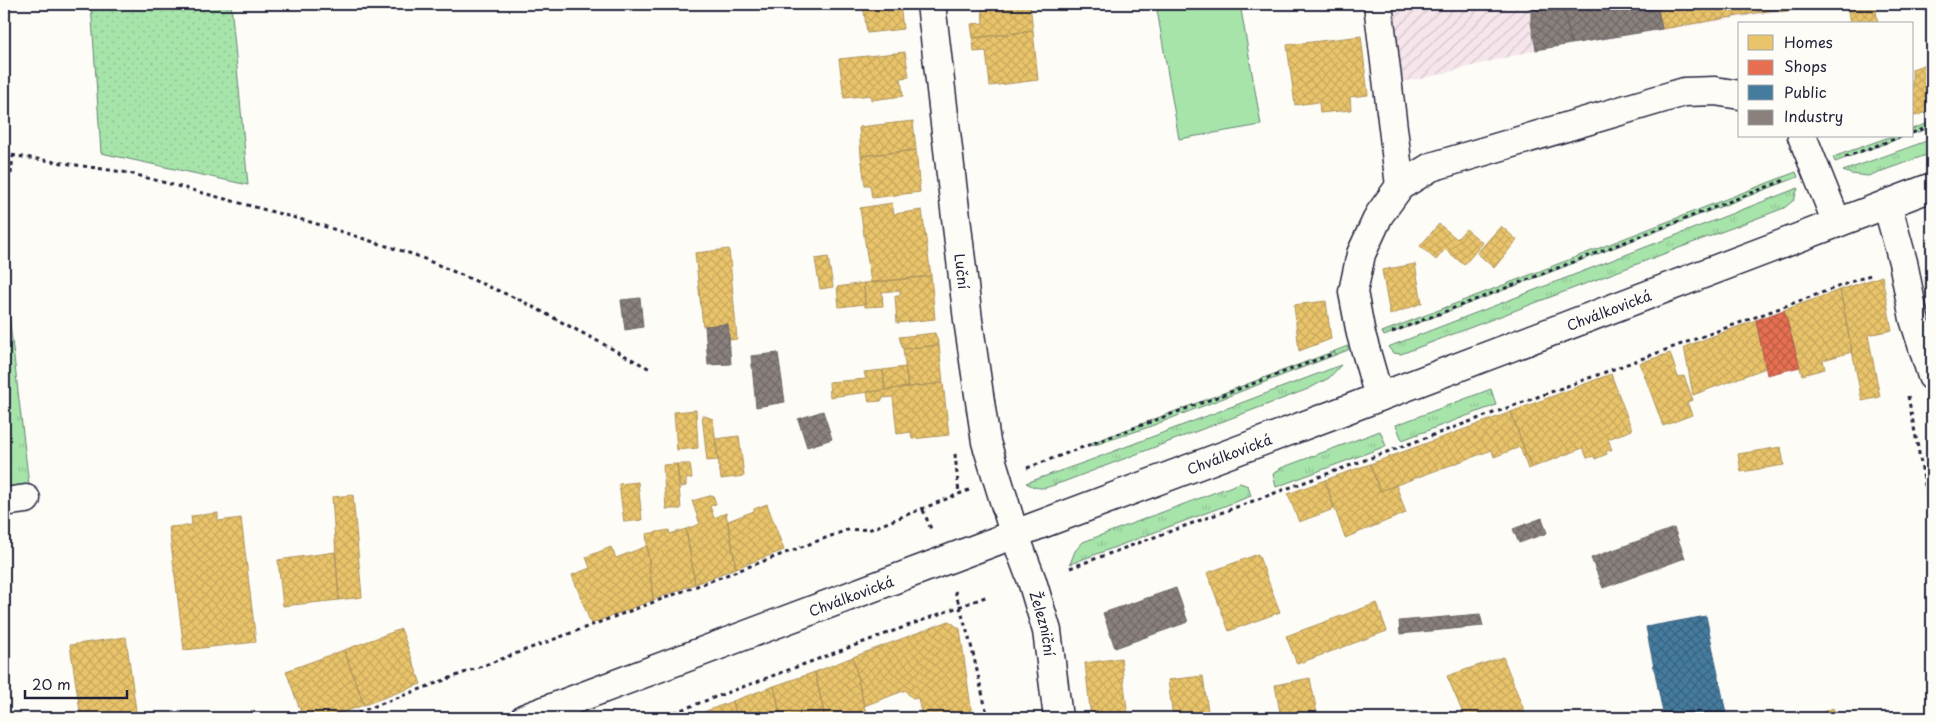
<svg xmlns="http://www.w3.org/2000/svg" width="1936" height="722" font-family="'Playpen Sans',sans-serif">
	<style>
		.industrial { fill: url(#industrial-furrows) }
		.grass { fill: url(#grass-tufts); stroke: #648372 }
		.park { fill: #a7e4aa; stroke: #648372 }
		.garden { fill: url(#garden-dots); stroke: #648372 }
		.homes { fill: url(#homes-cross-hatch); stroke: #ad935c }
		.shops { fill: url(#shops-cross-hatch); stroke: #ac584a }
		.public { fill: url(#public-cross-hatch); stroke: #3a6080 }
		.industry { fill: url(#industry-cross-hatch); stroke: #6b6468 }
		.lines { fill: none; stroke-linecap: round; stroke-linejoin: round }
		.minor-casing { stroke: #22223b; stroke-width: 31 }
		.major-casing { stroke: #22223b; stroke-width: 31 }
		.path { stroke: #22223b; stroke-width: 3; stroke-dasharray: 4 4; stroke-linecap: butt }
		.minor { stroke: #fdfcf7; stroke-width: 28 }
		.major { stroke: #fdfcf7; stroke-width: 28 }
		.labels { text-anchor: middle; dominant-baseline: central; stroke-width: 5; stroke-linejoin: round; paint-order: stroke }
		.street-label { font-size: 14px; fill: #22223b; stroke: #fdfcf7 }
	</style>
	<defs>
		<pattern id="industrial-furrows" width="10" height="10" patternUnits="userSpaceOnUse" patternTransform="scale(1.25)"><rect width="10" height="10" fill="#f6e6eb"/><path d="M-1 1l2-2M0 10L10 0M9 11l2-2" fill="none" stroke="#d3c5ca"/></pattern>
		<pattern id="grass-tufts" width="24" height="20" patternUnits="userSpaceOnUse" patternTransform="scale(1.25)"><rect width="24" height="20" fill="#a7e4aa"/><path d="M3 7l-1-3M5 7V3M7 7l1-3M15 17l-1-3M17 17v-4M19 17l1-3" fill="none" stroke="#8fc393"/></pattern>
		<pattern id="garden-dots" width="8" height="8" patternUnits="userSpaceOnUse" patternTransform="scale(1.25)"><rect width="8" height="8" fill="#a7e4aa"/><path d="M2 2h.1M6 6h.1" fill="none" stroke="#8fc393" stroke-width="1.8" stroke-linecap="round"/></pattern>
		<pattern id="homes-cross-hatch" width="8" height="8" patternUnits="userSpaceOnUse" patternTransform="scale(1.25)"><rect width="8" height="8" fill="#e9c46a"/><path d="M0 0l8 8M0 8l8-8" fill="none" stroke="#c8a85d"/></pattern>
		<pattern id="shops-cross-hatch" width="8" height="8" patternUnits="userSpaceOnUse" patternTransform="scale(1.25)"><rect width="8" height="8" fill="#e76f51"/><path d="M0 0l8 8M0 8l8-8" fill="none" stroke="#bb5b44"/></pattern>
		<pattern id="public-cross-hatch" width="8" height="8" patternUnits="userSpaceOnUse" patternTransform="scale(1.25)"><rect width="8" height="8" fill="#457b9d"/><path d="M0 0l8 8M0 8l8-8" fill="none" stroke="#396481"/></pattern>
		<pattern id="industry-cross-hatch" width="8" height="8" patternUnits="userSpaceOnUse" patternTransform="scale(1.25)"><rect width="8" height="8" fill="#8a817c"/><path d="M0 0l8 8M0 8l8-8" fill="none" stroke="#706967"/></pattern>
	</defs>
	<rect width="100%" height="100%" fill="#fdfcf7"/>
	<filter id="ink" filterUnits="userSpaceOnUse"><feTurbulence type="fractalNoise" baseFrequency=".02" numOctaves="2"/><feDisplacementMap in="SourceGraphic" scale="10" xChannelSelector="R" yChannelSelector="G"/><feConvolveMatrix kernelMatrix="1 2 1 2 8 2 1 2 1" color-interpolation-filters="sRGB"/></filter>
	<g filter="url(#ink)">
		<!-- industrial -->
		<path class="industrial" d="M1378 4H1824L1536 50 1421 79 1388 83Z"/>
		<!-- grass -->
		<path class="grass" d="M1932 122V127L1912 134V129Z
			M1892 136H1905L1835 162 1833 157Z
			M1932 139V153L1868 176 1851 174 1843 171Z
			M1796 172 1798 177 1384 336 1382 332Z
			M1798 188 1794 200 1784 208 1401 354 1393 353 1388 347Z
			M4 272 29 485 4 487Z
			M1348 346V350L1146 428 1092 446 1091 443Z
			M1341 365 1329 378 1308 389 1063 482C1047 487 1042 492 1026 483L1091 460Z
			M1491 389 1496 405 1402 440 1396 425Z
			M1380 431 1386 446 1276 487 1273 474 1281 468Z
			M1240 483 1248 486 1251 496 1070 564 1075 551 1083 542Z"/>
		<!-- park -->
		<path class="park" d="M1156 4H1240L1261 125 1179 139Z"/>
		<!-- garden -->
		<path class="garden" d="M91 4H231L248 185 101 153Z"/>
		<!-- homes -->
		<path class="homes" d="M863 4H900L903 29 867 33Z
			M982 4H1030L1033 31 973 38 971 24 983 23Z
			M1657 4H1825L1780 12 1779 9 1662 29Z
			M1847 4H1875L1878 24H1850Z
			M1033 31 1038 80 990 86 986 51 974 52 973 38Z
			M1361 36 1368 95 1350 97 1351 110 1320 113 1319 102 1295 105 1287 45Z
			M905 52 909 77 901 78 903 96 871 100V95L844 98 839 59Z
			M1932 62V110L1912 117V69Z
			M913 121 916 150 861 156 859 127Z
			M916 150 920 192 872 198 870 185H865L861 156Z
			M892 203 894 214 922 210 931 276 871 283 860 208Z
			M1439 224 1457 239 1466 229 1483 243 1464 265 1445 249 1436 260 1420 246Z
			M1501 226 1517 240 1494 268 1477 253Z
			M729 249 737 339 729 340 728 324 703 326 695 253Z
			M828 257 833 287 820 289 815 259Z
			M1415 264 1422 303 1390 315 1382 270Z
			M931 276 935 319 897 323 895 296H900V290L882 292 883 306 865 307 864 283Z
			M1882 276 1892 330 1868 335 1880 397 1862 401 1840 290Z
			M864 283 865 304 839 307 837 287Z
			M1840 290 1852 352 1823 360 1825 369 1802 375 1784 310Z
			M1326 301 1331 339 1299 351 1294 305Z
			M1756 320 1766 368 1693 395 1684 347Z
			M935 333 939 345 903 349 899 337Z
			M939 345 943 383 908 387 903 349Z
			M1670 353 1678 377 1684 376 1693 400 1687 402 1692 415 1663 426 1640 363Z
			M905 367 908 387 885 390 883 370Z
			M883 370 885 390 830 397 829 382 866 379 864 372Z
			M1611 374 1632 430 1608 439 1612 450 1606 451 1607 454 1595 459 1594 456 1587 458 1583 448 1531 468 1511 412Z
			M943 383 949 435 912 439 911 432 897 434 893 397 883 398 881 401 869 402 867 392Z
			M696 410 698 448 677 450 674 412Z
			M1511 412 1531 468 1528 469 1520 447 1494 457 1492 450 1380 491 1370 464Z
			M702 415 713 419 718 460 707 461Z
			M739 436 744 476 721 479 715 439Z
			M1781 447 1784 465 1741 472 1738 454Z
			M677 464 681 509H666L663 465Z
			M677 464H690L692 478 686 479V486L680 487Z
			M1370 464 1380 491 1396 485 1406 513 1345 538 1325 480Z
			M1325 480 1334 509 1299 522 1288 494Z
			M638 482 642 520 624 522 619 484Z
			M353 495 362 597 339 600 332 497Z
			M713 495 716 504 710 506 714 518 726 513 736 568 695 584 686 529 700 524 692 501Z
			M767 504 784 550 736 568 728 521 754 511V509Z
			M218 513V521L241 518 256 642 184 650 169 527 192 525 191 516Z
			M686 529 695 584 653 600 646 534 669 530 670 534Z
			M647 546 653 600 591 624 572 575 590 568 586 557 611 547 616 558Z
			M335 552 339 600 283 606 278 560Z
			M1258 554 1280 612 1229 631 1207 573Z
			M1377 603 1387 631 1297 664 1286 636Z
			M949 621 960 629 972 715 947 718H922L918 698 914 699 908 694 906 690 864 706 853 657Z
			M401 629 421 684 364 705 344 650Z
			M126 637 137 718H81L70 645Z
			M344 650 364 705 327 718H303L286 671Z
			M853 657 866 714 854 718H825L815 672Z
			M1503 657 1527 718H1465L1447 676Z
			M1121 658 1128 718H1091L1085 663Z
			M815 672 825 718H781L774 686Z
			M1203 676 1209 718H1173L1168 680Z
			M1310 678 1318 718H1281L1275 685Z
			M774 686 781 718H737L733 701Z
			M733 701 737 718H693V716Z
			M1833 708 1838 718H1811Z"/>
		<!-- shops -->
		<path class="shops" d="M1784 310 1800 367 1767 375 1756 320Z"/>
		<!-- public -->
		<path class="public" d="M1706 616 1727 718H1664L1646 627Z"/>
		<!-- industry -->
		<path class="industry" d="M1528 4H1563V11L1566 17 1571 44 1536 50 1531 22V12Z
			M1563 4H1657L1662 29 1571 44 1566 17 1563 11Z
			M640 298 643 327 625 330 621 300Z
			M728 324 731 364 708 365 705 326Z
			M778 353 785 402 756 407 751 356Z
			M823 411 832 439 807 447 798 419Z
			M1542 518 1547 533 1519 543 1513 529Z
			M1674 528 1685 558 1603 588 1591 558Z
			M1176 588 1188 622 1115 648 1103 613Z
			M1480 614 1483 626 1400 634 1399 621Z"/>
		<g class="lines">
			<defs>
				<g id="minor">
					<path id="s1" d="M931 4 968 320 986 442 1014 533 1032 581 1047 631 1058 718"/>
					<path d="M1378 4 1400 186"/>
					<path d="M1802 136 1837 223"/>
					<path d="M1887 204 1903 262 1914 319 1932 376"/>
					<path d="M1379 397 1361 334 1353 292 1361 254 1379 215 1400 186 1431 167 1684 92 1715 91 1740 95"/>
					<path d="M4 502 26 499"/>
				</g>
				<g id="major">
					<path id="s2" d="M525 718 1332 415 1932 187"/>
				</g>
			</defs>
			<!-- minor casing -->
			<use href="#minor" class="minor-casing"/>
			<!-- major casing -->
			<use href="#major" class="major-casing"/>
			<!-- path -->
			<path class="path" d="M1912 133 1932 126
				M4 154 129 173 314 223 415 255 520 300 652 370
				M1845 157 1903 136
				M11 174 13 156
				M1392 332 1785 180
				M1908 396 1932 521
				M955 454 959 494
				M1027 468 1335 353
				M923 510 931 529
				M1070 568 1873 274
				M955 591 971 645 988 718
				M343 718 847 530 871 529 969 490
				M659 718 988 596"/>
			<!-- minor -->
			<use href="#minor" class="minor"/>
			<!-- major -->
			<use href="#major" class="major"/>
		</g>
	</g>
	<g class="labels">
		<!-- street labels -->
		<g class="street-label">
			<text stroke="none"><textPath href="#s1" startOffset="269">Luční</textPath></text>
			<text stroke="none"><textPath href="#s2" startOffset="1158">Chválkovická</textPath></text>
			<text stroke="none"><textPath href="#s2" startOffset="752">Chválkovická</textPath></text>
			<text stroke="none"><textPath href="#s2" startOffset="348">Chválkovická</textPath></text>
			<text stroke="none"><textPath href="#s1" startOffset="632">Železniční</textPath></text>
		</g>
	</g>
	<!-- margin -->
	<rect width="1936" height="722" fill="none" stroke="#fdfcf7" stroke-width="20"/>
	<rect x="10" y="10" width="1916" height="702" fill="none" stroke="#22223b" stroke-width="2" filter="url(#ink)"/>
	<!-- legend -->
	<rect x="1738" y="22" width="175" height="115" fill="#fdfcf7" stroke="#a5a5ac"/>
	<rect x="1748" y="35" width="25" height="15" fill="#e9c46a" stroke="#a5a5ac"/>
	<text x="1784" y="48" font-size="15" fill="#22223b">Homes</text>
	<rect x="1748" y="60" width="25" height="15" fill="#e76f51" stroke="#a5a5ac"/>
	<text x="1784" y="72" font-size="15" fill="#22223b">Shops</text>
	<rect x="1748" y="85" width="25" height="15" fill="#457b9d" stroke="#a5a5ac"/>
	<text x="1784" y="98" font-size="15" fill="#22223b">Public</text>
	<rect x="1748" y="110" width="25" height="15" fill="#8a817c" stroke="#a5a5ac"/>
	<text x="1784" y="122" font-size="15" fill="#22223b">Industry</text>
	<!-- scale -->
	<path d="M25 690v8h102v-8" fill="none" stroke="#22223b" stroke-width="2.5"/>
	<text x="32" y="690" font-size="15" fill="#22223b" stroke="#fdfcf7" stroke-width="4" paint-order="stroke">20 m</text>
</svg>
